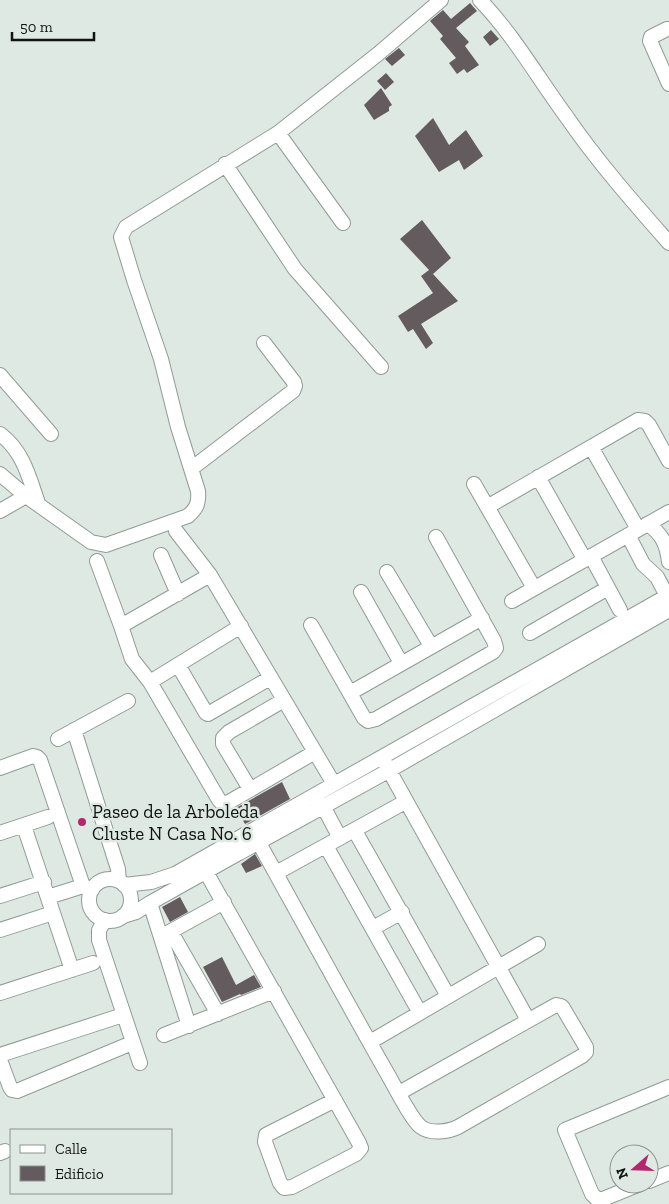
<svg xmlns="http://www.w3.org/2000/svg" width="669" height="1204" font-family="'Zilla Slab',serif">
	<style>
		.building { fill: #645b5e }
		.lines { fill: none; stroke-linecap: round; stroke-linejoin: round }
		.minor-casing { stroke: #919b95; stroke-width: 16 }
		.minor { stroke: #fff; stroke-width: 14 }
		.poi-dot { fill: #b1296c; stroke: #dfe9e4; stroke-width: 2 }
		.labels { text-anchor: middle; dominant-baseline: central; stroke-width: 5; stroke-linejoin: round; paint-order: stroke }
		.poi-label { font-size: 19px; fill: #0f1311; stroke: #dfe9e4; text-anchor: start }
	</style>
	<rect width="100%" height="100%" fill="#dfe9e4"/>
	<!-- building -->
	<path class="building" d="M470 3 477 11 456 28 469 42 465 46 479 65 467 73 464 69 457 74 449 63 456 58 440 39 443 36 430 21 443 10 451 19Z
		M491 30 499 39 490 46 483 37Z
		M399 48 405 55 392 66 385 59Z
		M386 73 394 82 385 90 377 81Z
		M381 88 392 105 389 107V111L374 120 364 105Z
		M433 118 449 145 466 130 483 156 464 170 459 160 439 172 415 136Z
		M422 220 451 258 433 274 458 301 421 324 433 343 426 349 413 329 408 332 398 316 433 293 421 276 429 270 400 239Z
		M282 782 290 799 245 824 236 808Z
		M255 854 262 866 246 873 241 864Z
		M180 897 188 912 170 922 162 907Z
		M222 957 236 985 254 975 261 987 241 995 240 994 222 1002 203 967Z"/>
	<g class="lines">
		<defs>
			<path id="minor" d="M480 0C515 37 536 75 566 116 597 161 633 202 669 243
				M667 29 651 37 650 41 669 84
				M278 133 343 223
				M225 164 295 269 381 367
				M0 375 51 434
				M0 434C23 451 29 477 38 503
				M591 447 638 529
				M191 469 293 391 295 386 294 382 264 343
				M0 474 26 496 91 542 106 545 188 516C197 508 199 503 198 491L178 427 161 359 134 280 121 237 126 227 278 133 378 54 441 0
				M538 477 585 560
				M474 484 534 588
				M487 507 638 420 645 421 649 425 669 461
				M0 511 26 496
				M647 524C662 533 667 545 669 562
				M176 531 210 575 334 784
				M628 535 643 564 657 577 667 596
				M161 555 178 594
				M591 556 620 610
				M97 561 121 626 132 659 150 682 219 800 223 804 229 802 315 752
				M387 572 431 646
				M361 592 401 663
				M512 601 669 512
				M311 625 364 718 368 721 376 719 493 652 496 648 494 641 436 537
				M121 626 210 575
				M530 633 608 588
				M178 665 206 713 208 714 270 678
				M150 682 241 626
				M350 693 482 618
				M74 730 118 869 119 881
				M58 739 128 701
				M385 763 528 1020
				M0 768 33 756 37 757 40 760 83 886 92 890
				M250 789 223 744V738L229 732 284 700
				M318 800 323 806 340 838
				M24 826 72 970
				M355 831 448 996
				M0 833 48 817
				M259 843C300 917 341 992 383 1066 391 1079 411 1120 421 1127 430 1134 448 1132 458 1127L582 1056 586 1052V1047L563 1008 561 1006 556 1005 399 1093
				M326 846 420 1013
				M239 853 388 771 669 610
				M206 872 359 1143 361 1148 356 1154 292 1187 284 1188 280 1183 265 1142 266 1135 335 1100
				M276 873 405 802
				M89 900a21 21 0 1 1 42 0a21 21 0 1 1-42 0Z
				M124 885 151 882 175 874 669 595
				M0 896 44 882
				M48 897 83 886
				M150 903 189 1026
				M123 916 136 912 150 903 239 853 235 846
				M105 920 99 930V940L140 1063
				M373 928 402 912
				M0 930 53 913
				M171 932 218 1014
				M164 935 224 902
				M0 993 93 963
				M164 1035 274 991
				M370 1042 538 944
				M0 1055 123 1015
				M0 1060 10 1087 12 1090 17 1091 132 1043
				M0 1153 5 1151
				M649 1181 669 1173
				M640 1184 603 1199H597L592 1194 565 1130 669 1087"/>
		</defs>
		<!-- minor casing -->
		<use href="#minor" class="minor-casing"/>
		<!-- minor -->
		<use href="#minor" class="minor"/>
	</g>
	<!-- markers -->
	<circle class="poi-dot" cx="82" cy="822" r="5"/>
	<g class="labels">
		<!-- poi labels -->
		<g class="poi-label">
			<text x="92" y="811">Paseo de la Arboleda<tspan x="92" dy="22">Cluste N Casa No. 6</tspan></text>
		</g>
	</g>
	<!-- legend -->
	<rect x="10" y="1129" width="162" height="65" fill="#dfe9e4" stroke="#8c9390"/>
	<rect x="20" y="1145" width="25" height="8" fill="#ffffff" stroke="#8c9390"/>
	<text x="55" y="1154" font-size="15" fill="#0f1311">Calle</text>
	<rect x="20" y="1166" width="25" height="15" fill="#645b5e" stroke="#8c9390"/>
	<text x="55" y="1179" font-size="15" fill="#0f1311">Edificio</text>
	<!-- north arrow -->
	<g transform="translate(634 1169) rotate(250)"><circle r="24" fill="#dfe9e4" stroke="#8c9390"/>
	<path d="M0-4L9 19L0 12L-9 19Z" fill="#b1296c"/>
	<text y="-8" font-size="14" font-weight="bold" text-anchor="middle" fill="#0f1311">N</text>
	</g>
	<!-- scale -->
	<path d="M12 32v8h82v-8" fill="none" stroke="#0f1311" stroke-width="2.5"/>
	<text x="20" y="32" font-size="15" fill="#0f1311" stroke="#dfe9e4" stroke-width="4" paint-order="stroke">50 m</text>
</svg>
